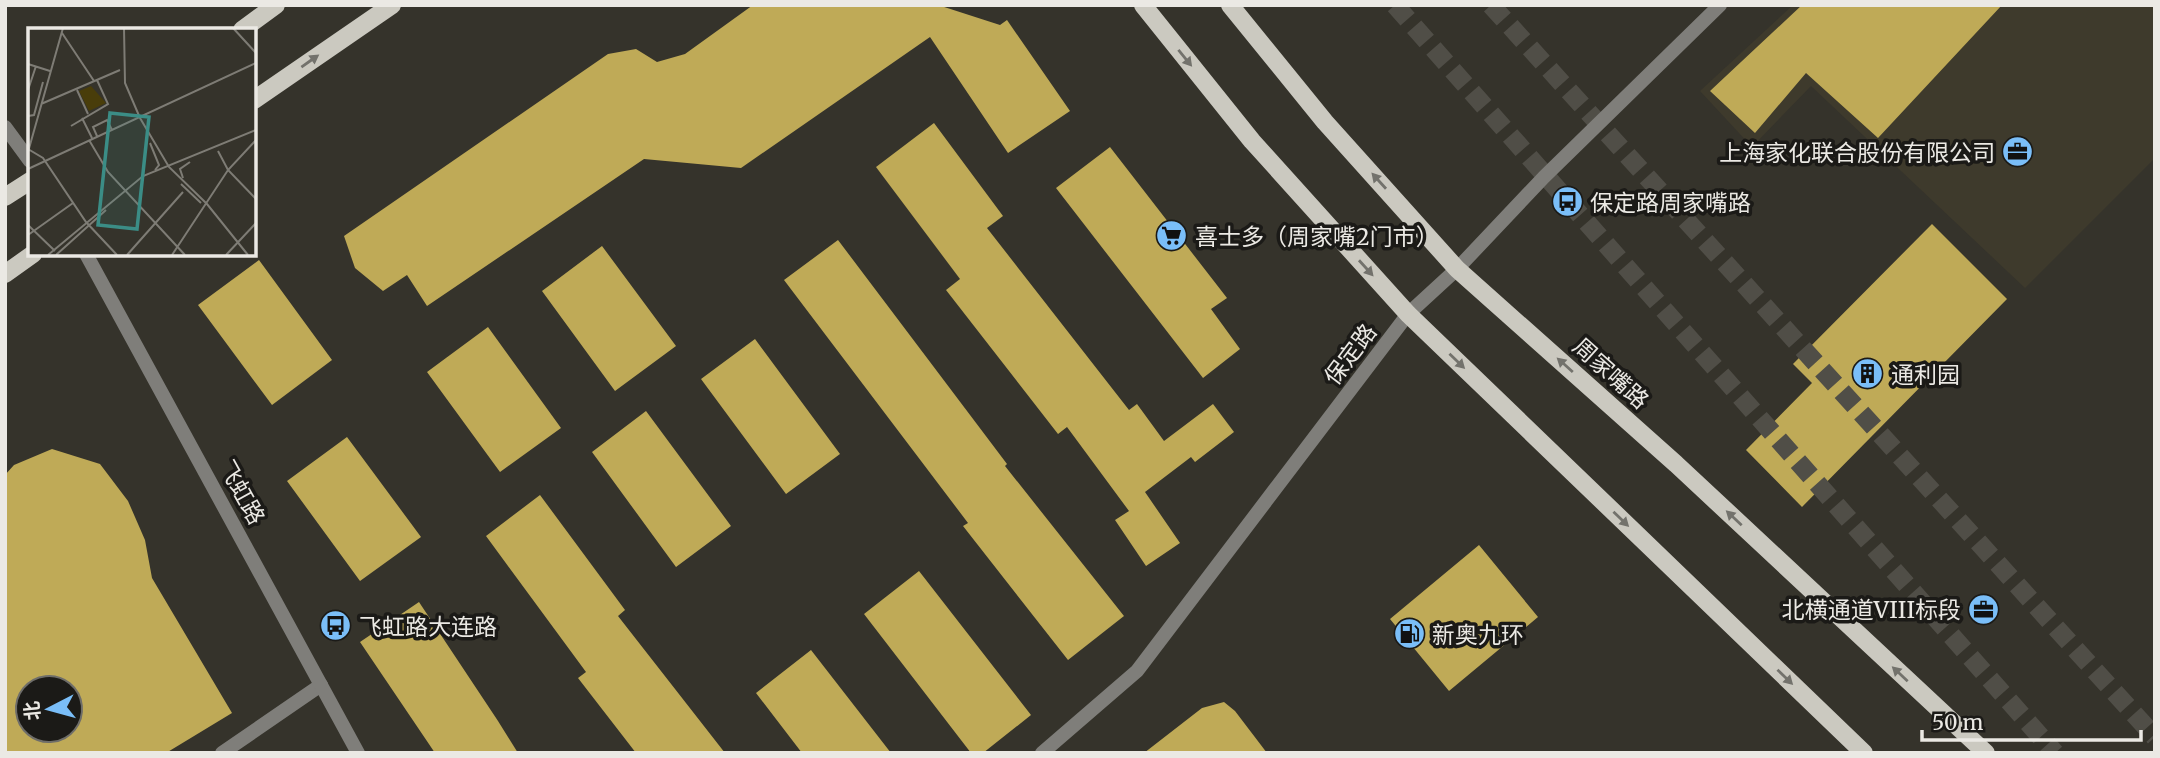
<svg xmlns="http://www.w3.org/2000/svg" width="2160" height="758" font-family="Merriweather,'Noto Sans SC',serif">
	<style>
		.built { fill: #3e3a2c }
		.building { fill: #bfaa57; fill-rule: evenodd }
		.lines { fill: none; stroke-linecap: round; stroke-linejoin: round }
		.trunk-tunnel { stroke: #504e47; stroke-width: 19; stroke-dasharray: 19 10; stroke-linecap: butt }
		.service { stroke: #7f7e7a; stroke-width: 14 }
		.minor { stroke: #7f7e7a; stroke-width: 14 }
		.primary { stroke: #cbc9c0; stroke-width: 18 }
		.oneway { fill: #73726c }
		.labels { text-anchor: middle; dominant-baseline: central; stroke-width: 7; stroke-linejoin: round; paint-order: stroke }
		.poi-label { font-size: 23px; fill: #ebe9e4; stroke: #1b1a17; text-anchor: start }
		.street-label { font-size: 23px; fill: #ebe9e4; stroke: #1b1a17 }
		.inset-road { fill: none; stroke: #7e7c75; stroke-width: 2 }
		.view { fill: #3b8d86; fill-opacity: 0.15; stroke: #3b8d86; stroke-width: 3.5 }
		.inset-edge { fill: none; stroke: #ebe9e4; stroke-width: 3.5 }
	</style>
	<rect width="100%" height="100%" fill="#35332b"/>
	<!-- built -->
	<path class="built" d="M1793 5H2155V158L2025 288 1811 86 1752 147 1700 91Z"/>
	<!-- building -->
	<path class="building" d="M753 5H938L1000 25 1007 20 1070 111 1008 153 930 37 741 168 644 159 427 306 407 275 383 291 355 268 344 236 608 54 636 49 657 62 685 54Z
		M1802 5H2002L1878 138 1806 73 1755 133 1710 91Z
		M934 123 1003 216 987 228 1129 410 1137 404 1164 441 1213 404 1234 432 1195 462 1191 457 1145 492 1180 543 1146 566 1115 520 1129 511 1067 427 1058 434 946 290 960 279 876 167Z
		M1110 147 1227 298 1211 309 1240 349 1203 378 1056 188Z
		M1932 224 2007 299 1802 507 1746 450 1812 383 1793 364Z
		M838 240 1007 464 1005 466 1124 616 1068 660 963 526 968 523 784 280Z
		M602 246 676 346 615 391 542 291Z
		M259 260 332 360 272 405 198 305Z
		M488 327 561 428 500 472 427 372Z
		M755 339 840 454 786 494 701 379Z
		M646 411 731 526 676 567 592 452Z
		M347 437 421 537 360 581 287 481Z
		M52 449 100 464 128 501 145 540 152 578 232 713 166 753H5V475L14 465ZM28 688H70V730H28Z
		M540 495 625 610 618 616 725 753H636L578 678 586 672 486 536Z
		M1479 545 1538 617 1449 691 1390 619Z
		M919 571 1031 715 983 753H971L864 614Z
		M419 602 498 721 518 753H435L360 642Z
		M811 650 891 753H802L756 693Z
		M1224 702 1235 711 1267 753H1144L1202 708Z"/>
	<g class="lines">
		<!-- trunk-tunnel -->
		<path class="trunk-tunnel" d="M1395 5 2055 753
			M1491 5 2155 737"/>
		<!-- service -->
		<path class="service" d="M222 753 321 685"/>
		<!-- minor -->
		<path class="minor" d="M5 127 30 161
			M86 254 358 753
			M1042 753 1137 671 1408 314 1457 269 1544 177 1720 5"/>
		<!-- primary -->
		<path class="primary" d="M1143 5 1252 141 1408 314 1864 753
			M1230 5 1325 122 1457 269 1676 464 1986 753
			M242 30 276 5
			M254 100 392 5
			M5 197 30 181
			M5 274 33 254"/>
	</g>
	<!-- one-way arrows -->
	<defs><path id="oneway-solid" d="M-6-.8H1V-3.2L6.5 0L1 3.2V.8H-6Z" transform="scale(1.75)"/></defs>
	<g class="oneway">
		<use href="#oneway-solid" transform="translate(1185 58) rotate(51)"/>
		<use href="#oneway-solid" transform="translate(310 61) rotate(-35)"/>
		<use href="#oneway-solid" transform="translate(1379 181) rotate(-132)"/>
		<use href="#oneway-solid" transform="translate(1366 268) rotate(48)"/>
		<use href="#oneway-solid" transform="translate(1457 361) rotate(44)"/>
		<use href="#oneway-solid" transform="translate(1565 365) rotate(-138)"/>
		<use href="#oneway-solid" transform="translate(1734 518) rotate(-137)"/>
		<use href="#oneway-solid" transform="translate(1621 519) rotate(44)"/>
		<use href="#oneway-solid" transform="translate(1900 674) rotate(-137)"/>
		<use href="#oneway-solid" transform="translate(1785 677) rotate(44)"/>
	</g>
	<!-- icons -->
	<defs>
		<symbol id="office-disc" viewBox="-11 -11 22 22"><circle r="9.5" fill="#7abef8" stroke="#1b1a17"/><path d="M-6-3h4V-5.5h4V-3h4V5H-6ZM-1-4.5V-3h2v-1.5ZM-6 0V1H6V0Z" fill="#111"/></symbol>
		<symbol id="bus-disc" viewBox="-11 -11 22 22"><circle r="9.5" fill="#7abef8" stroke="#1b1a17"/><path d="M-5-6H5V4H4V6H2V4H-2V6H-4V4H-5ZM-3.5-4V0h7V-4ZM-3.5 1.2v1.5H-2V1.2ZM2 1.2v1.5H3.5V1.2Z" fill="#111"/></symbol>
		<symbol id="supermarket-disc" viewBox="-11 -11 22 22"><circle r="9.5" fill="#7abef8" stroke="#1b1a17"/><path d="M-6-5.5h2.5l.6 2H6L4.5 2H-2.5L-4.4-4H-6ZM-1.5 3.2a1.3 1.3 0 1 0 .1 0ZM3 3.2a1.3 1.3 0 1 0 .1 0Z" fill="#111"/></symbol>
		<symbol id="building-disc" viewBox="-11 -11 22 22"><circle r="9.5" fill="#7abef8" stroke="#1b1a17"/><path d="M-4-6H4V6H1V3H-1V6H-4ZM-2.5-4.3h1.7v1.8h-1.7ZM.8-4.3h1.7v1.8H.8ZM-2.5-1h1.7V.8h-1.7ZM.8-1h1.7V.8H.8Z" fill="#111"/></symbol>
		<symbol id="fuel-disc" viewBox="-11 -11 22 22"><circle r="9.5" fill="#7abef8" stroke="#1b1a17"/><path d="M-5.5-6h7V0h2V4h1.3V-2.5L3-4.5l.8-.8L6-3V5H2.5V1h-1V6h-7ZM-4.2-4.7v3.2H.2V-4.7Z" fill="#111"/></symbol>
	</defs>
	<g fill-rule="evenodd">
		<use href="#office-disc" x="2000" y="134" width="35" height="35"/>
		<use href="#bus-disc" x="1550" y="184" width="35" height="35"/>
		<use href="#supermarket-disc" x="1154" y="218" width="35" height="35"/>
		<use href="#building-disc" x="1850" y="356" width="35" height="35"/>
		<use href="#office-disc" x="1966" y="592" width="35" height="35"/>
		<use href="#bus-disc" x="318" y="608" width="35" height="35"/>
		<use href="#fuel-disc" x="1392" y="616" width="35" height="35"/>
	</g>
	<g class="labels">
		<!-- poi labels -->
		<g class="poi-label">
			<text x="1995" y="152" text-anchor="end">上海家化联合股份有限公司</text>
			<text x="1590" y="202">保定路周家嘴路</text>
			<text x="1195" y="236">喜士多（周家嘴2门市）</text>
			<text x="1891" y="374">通利园</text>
			<text x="1961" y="609" text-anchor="end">北横通道VIII标段</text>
			<text x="359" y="626">飞虹路大连路</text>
			<text x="1432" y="634">新奥九环</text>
		</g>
		<!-- street labels -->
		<g class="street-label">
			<text transform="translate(1350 354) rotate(-53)">保定路</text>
			<text transform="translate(1611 373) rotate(42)">周家嘴路</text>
			<text transform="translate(242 492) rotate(61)">飞虹路</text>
		</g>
	</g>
	<!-- overview -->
	<g transform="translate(28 28)">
		<rect width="228" height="228" fill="#35332b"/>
		<path d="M63 58 78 75 61 83 51 63Z" fill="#493d0a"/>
		<path class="inset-road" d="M96 0 97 55 112 90 141 139 179 176 220 227M205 0 228 25M34 5 66 53M0 36 22 43M0 62 8 38M49 62 60 86M13 76 92 42M0 88 6 87 15 54M54 90 64 110M43 98 80 76 69 52M69 108 65 99 79 92 84 102M61 112 80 144 157 227M122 115 131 137 127 142M0 121 15 130 58 194 89 227M190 123 200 142 228 171M0 124 35 0M0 141 228 35M155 150 152 141 162 134M153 156 173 175M0 197 27 223M0 207 45 175M20 227 115 148 228 102M28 227 78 182M99 227 155 164M144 227 200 142 228 112M198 227 228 195"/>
		<path class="view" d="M82 85 121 89 109 201 70 197Z"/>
		<rect width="228" height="228" class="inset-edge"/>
	</g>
	<!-- border -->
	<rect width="2160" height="758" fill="none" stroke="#ebe9e4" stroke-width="14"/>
	<!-- north arrow -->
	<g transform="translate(49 709) rotate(264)"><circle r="33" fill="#1b1a17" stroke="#6e6d69" stroke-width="2"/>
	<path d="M0-5L12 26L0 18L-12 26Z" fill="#7abef8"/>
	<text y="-10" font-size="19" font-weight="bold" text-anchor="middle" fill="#ebe9e4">北</text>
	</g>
	<!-- scale -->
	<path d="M1922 730v10h219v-10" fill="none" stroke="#ebe9e4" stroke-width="3.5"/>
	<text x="1932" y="730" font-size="21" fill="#ebe9e4" stroke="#1b1a17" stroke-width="5" paint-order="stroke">50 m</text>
</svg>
